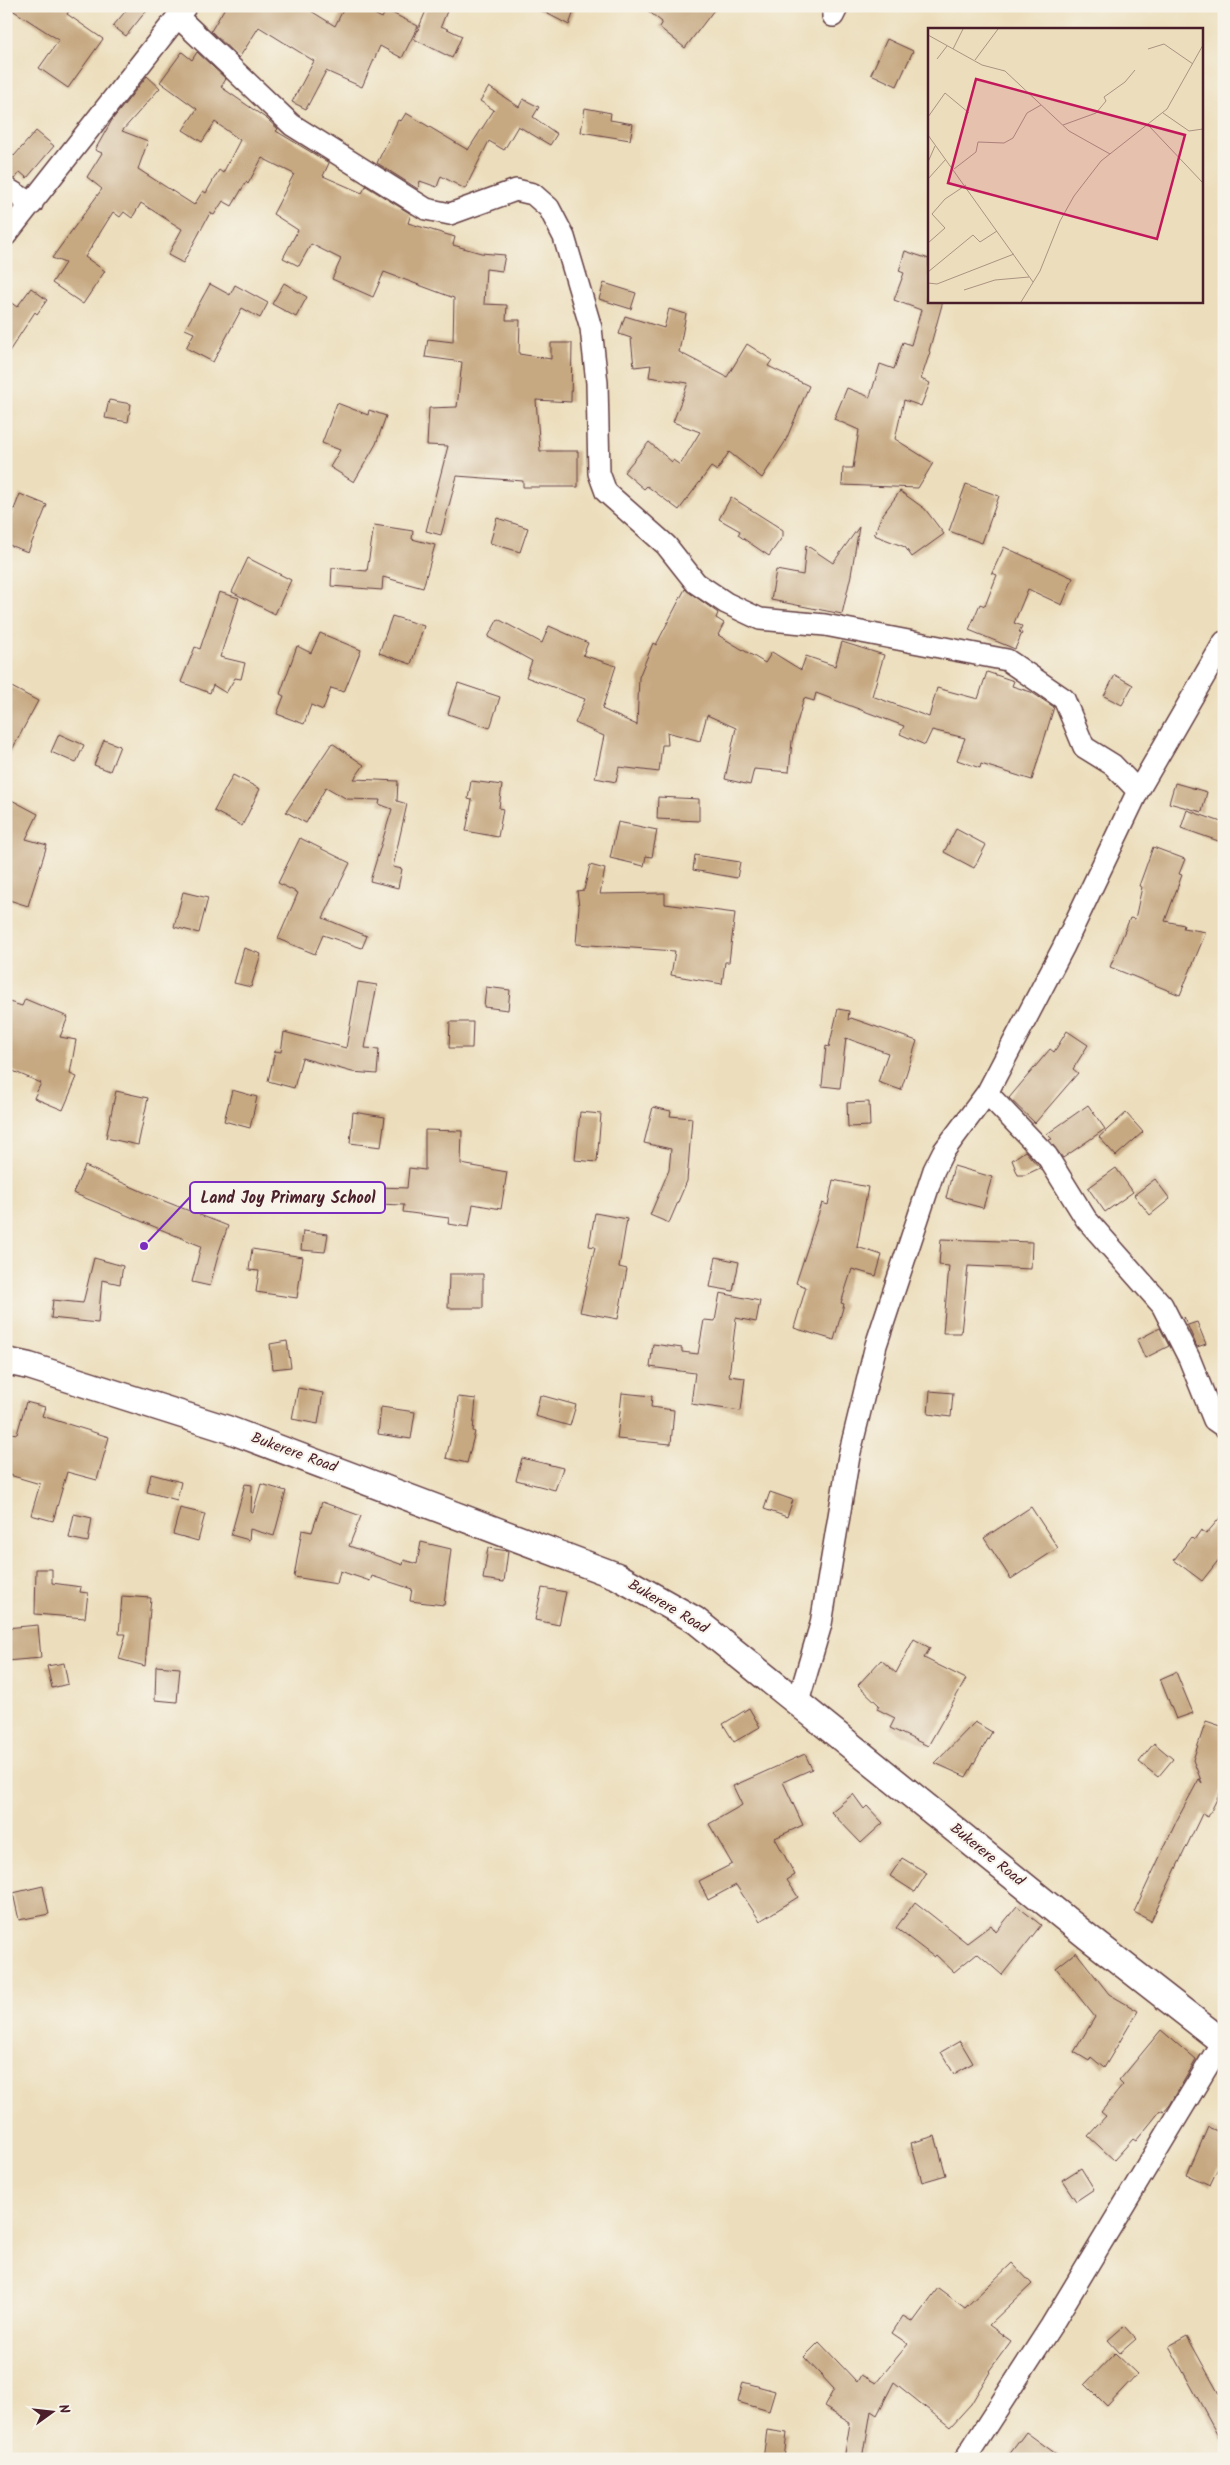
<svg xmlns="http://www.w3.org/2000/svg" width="1230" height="2465" font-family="Kalam,sans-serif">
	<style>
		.building { fill: #c6a881 }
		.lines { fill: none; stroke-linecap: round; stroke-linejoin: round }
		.minor-casing { stroke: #623c41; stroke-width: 24 }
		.tertiary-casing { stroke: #623c41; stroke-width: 29 }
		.minor { stroke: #fff; stroke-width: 21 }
		.tertiary { stroke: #fff; stroke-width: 26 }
		.labels { text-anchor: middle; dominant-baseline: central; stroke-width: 4; stroke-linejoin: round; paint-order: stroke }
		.street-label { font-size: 15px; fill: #4a1f2b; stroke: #f7f3e8 }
		.inset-road { fill: none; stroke: #ab9282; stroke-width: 1 }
		.view { fill: #c2185b; fill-opacity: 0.15; stroke: #c2185b; stroke-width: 2.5 }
		.inset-edge { fill: none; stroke: #4a1f2b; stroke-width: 2.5 }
		.leader { fill: none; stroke: #7b2cbf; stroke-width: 2 }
		.callout-dot { fill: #7b2cbf; stroke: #f7f3e8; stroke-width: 2 }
		.callout { fill: #f7f3e8; stroke: #7b2cbf; stroke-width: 2 }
		.callout-label { font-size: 16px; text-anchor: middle; font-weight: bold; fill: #4a1f2b }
	</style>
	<rect width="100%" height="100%" fill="#f7f3e8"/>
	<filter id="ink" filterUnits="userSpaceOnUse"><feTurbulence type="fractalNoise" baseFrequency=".02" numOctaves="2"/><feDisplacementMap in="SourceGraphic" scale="10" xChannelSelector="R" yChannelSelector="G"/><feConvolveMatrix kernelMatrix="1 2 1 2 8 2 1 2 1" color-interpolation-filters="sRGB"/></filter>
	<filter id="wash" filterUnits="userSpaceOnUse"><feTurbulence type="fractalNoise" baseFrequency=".0096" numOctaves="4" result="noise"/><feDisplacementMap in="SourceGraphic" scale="20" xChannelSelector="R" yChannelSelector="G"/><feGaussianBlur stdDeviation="1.12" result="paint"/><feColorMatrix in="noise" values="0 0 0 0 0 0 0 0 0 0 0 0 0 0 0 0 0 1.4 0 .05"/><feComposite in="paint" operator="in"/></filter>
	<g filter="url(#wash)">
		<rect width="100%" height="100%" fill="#ecdebc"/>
		<g id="blocks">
			<!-- building -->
			<path class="building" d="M6 6H72L67 14 103 39 68 88 39 68 59 40Z
				M130 6H150L126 36 113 26Z
				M226 6H303L335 26 345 6H359L382 18 386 10 418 26 402 58 380 46 362 87 326 71 306 109 292 102 314 61 259 27 239 58 211 31Z
				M428 6H449L441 26 462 36 452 58 414 39Z
				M533 6H576L569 25Z
				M642 6H717L685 48 659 27 662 22Z
				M887 39 913 51 897 86 871 74Z
				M182 52 192 60 197 52 226 79 221 87 267 119 278 129 276 131 329 163 323 176 362 193 366 186 411 214 408 223 455 237 453 245 481 253 505 255 502 271 486 269 484 304 507 305 506 320H520L519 354 551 359V343H572L571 402 536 400 540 451H578V487H523V481L457 476 441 535 426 531 448 446 427 445 429 408 457 407 462 362 425 357 428 339 453 342 454 298 384 272 373 297 332 279 341 259 311 244 299 266 283 258 298 230 273 214 294 174 262 158 248 184 246 182 232 206 223 201 214 215 210 213 183 263 168 255 182 229 141 203 132 218 124 212 120 217 113 212 85 257 105 271 83 304 52 283 65 263 52 258 102 189 87 177 102 153 95 150 112 120 147 76 160 88 122 131 148 141 138 169 194 205 203 191 206 193 219 170 223 173 240 140 215 122 202 142 183 130 197 109 160 82Z
				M489 87 519 107 523 99 539 107 533 117 557 134 550 145 518 126 504 150 489 141 465 189 441 176 437 187 420 181 418 189 377 163 398 120 401 121 406 113 468 150 494 110 480 101Z
				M585 108 611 113 610 120 633 124 630 140 581 132Z
				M36 131 54 146 27 178 20 172 15 179 6 176V149L14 156Z
				M905 251 929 259V301H943L929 351 930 352 921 379 930 383 921 406 904 400 895 439 933 463 918 488 842 485 843 468H853L859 430 834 419 847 388 870 397 880 364 894 369 903 342 911 345 921 310 894 300 904 273 899 271Z
				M284 283 307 297 296 317 272 304Z
				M604 283 636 293 631 309 599 299Z
				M210 284 230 295 235 285 268 303 260 318 242 308 213 362 186 348 194 333 185 329Z
				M31 288 47 300 37 314 35 312 6 356V299L17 307Z
				M669 309 686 314 679 352 727 377 747 344 772 360 768 366 809 386 785 442 762 478 729 452 717 471 711 467 679 510 647 486 644 489 624 472 649 442 672 462 673 460 680 465 700 432 673 422 688 383 649 377 651 365 634 367 631 338 619 334 625 316 664 328Z
				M109 400 131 404 128 422 105 418Z
				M337 403 368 415 369 410 386 416 376 444 354 482 330 467 340 450 322 443Z
				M966 484 999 496 982 543 949 531Z
				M900 491 925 509 944 534 912 557 905 547 874 535 881 517Z
				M20 494 47 505 28 552 6 544V530Z
				M731 497 783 530V536L769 556 738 535 740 531 719 519Z
				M497 518 528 528 520 552 490 543Z
				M374 525 413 531 412 539 435 545 423 588 383 577 382 590 331 586 332 568 367 571Z
				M859 527 851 575 842 614 771 600 776 570 803 575 806 545 833 563Z
				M1004 547 1073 578 1062 605 1028 589 1014 623 1022 626 1019 632 1022 633 1015 649 969 630 980 604 985 606 997 575 992 573Z
				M248 558 291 580 275 614 232 592Z
				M685 589 718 613 716 618 724 623 718 635 765 663 772 652 801 670 806 656 835 666 842 642 884 655 872 696 929 717 937 688 978 699 987 672 1014 681 1012 686 1031 692 1054 707 1032 780 981 764 980 768 957 760 965 738 932 730 925 745 900 734 904 726 816 693 814 701 804 698 792 741 789 772 754 769 750 785 725 779 736 728 707 715 700 741 667 732 668 745H662L659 772 619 767 616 782 595 778 604 736 575 723 585 699 526 677 532 661 488 637 498 619 542 643 549 626 588 643 583 655 616 666 602 709 637 725 639 677 653 643 656 645Z
				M219 592 239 598 220 657 245 663 241 679 235 678 226 693 213 685 210 693 181 682 195 647 200 649Z
				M392 616 424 626 411 664 379 653Z
				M320 633 361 650 344 692 331 688 323 710 311 705 304 724 277 714 284 696 280 694 297 646 311 653Z
				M1115 675 1133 685 1122 705 1104 696Z
				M458 683 500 697 490 728 448 714Z
				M6 684 38 701 6 761Z
				M59 734 84 745 76 763 51 752Z
				M104 740 120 746 110 771 94 765Z
				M332 743 364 765 354 779 398 781 397 801 407 804 393 867 402 869 398 888 370 881 392 809 379 804 380 800 347 799 326 787 306 823 286 812Z
				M233 775 260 789 242 826 214 811Z
				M471 781 502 785 499 808 503 809 498 837 466 831 472 800 468 799Z
				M1175 783 1207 792 1202 812 1169 803Z
				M6 797 38 814 26 839 47 845 28 906 6 899Z
				M658 797 699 799V821L657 819Z
				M1187 810 1224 823V843L1181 828Z
				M618 822 657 830 652 857 646 856 644 866 610 858Z
				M956 829 986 845 974 868 944 852Z
				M300 838 350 863 323 918 367 936 362 948 323 935 315 954 278 939 298 893 278 883Z
				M1153 847 1185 859 1179 874 1182 875 1165 921 1184 925 1183 928 1206 932 1180 995 1110 967 1130 918 1135 919 1142 887 1139 886Z
				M695 855 740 862 737 878 693 870Z
				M590 865 605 869 600 894 665 893V904L735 913 729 962H725L722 984 671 975 675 951 576 944 579 906 577 891 584 890Z
				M183 892 208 898 199 933 174 927Z
				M244 948 261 954 251 987 234 983Z
				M358 982 377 985 365 1048 379 1049 377 1074 352 1072 302 1058 294 1088 268 1081 275 1051 281 1052 284 1032 346 1048Z
				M486 987 510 990 508 1010 484 1007Z
				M25 999 68 1017 60 1037 76 1040 70 1074 77 1077 63 1110 34 1098 41 1083 6 1068V1001L22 1006Z
				M838 1009 849 1011 848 1020 851 1018 917 1041 901 1090 878 1082 888 1053 846 1038 840 1088 822 1086 826 1046 829 1047Z
				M450 1022H473L472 1048H449Z
				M1067 1031 1088 1045 1073 1069 1078 1073 1035 1123 1009 1098 1050 1049 1054 1052Z
				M232 1090 257 1097 250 1128 224 1121Z
				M116 1091 148 1098 138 1145 106 1138Z
				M869 1102 870 1126 848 1127 847 1103Z
				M1088 1105 1105 1129 1063 1158 1049 1140 1052 1139 1047 1134Z
				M653 1107 671 1111 670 1116 692 1118 687 1181 669 1223 650 1215 669 1170 671 1149 644 1143Z
				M353 1112 385 1117 381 1147 350 1143Z
				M580 1112 601 1114 597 1162 575 1160Z
				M1126 1113 1143 1132 1116 1156 1099 1137Z
				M425 1130 462 1131 461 1164 507 1172 501 1209 473 1204 469 1227 448 1224 449 1218 403 1212 404 1205 349 1203V1186L407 1188 409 1168 425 1170Z
				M1025 1151 1040 1168 1025 1175H1018L1012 1160Z
				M85 1166 159 1199 228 1226 219 1252 210 1286 192 1282 201 1246 73 1193Z
				M954 1166 992 1177 983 1208 946 1198Z
				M1116 1168 1133 1192 1105 1212 1088 1188Z
				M1155 1179 1170 1199 1150 1215 1134 1195Z
				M833 1180 868 1187 857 1247 882 1255 876 1276 852 1269 841 1303 844 1304 834 1340 794 1328 806 1287 796 1283 822 1203 828 1205Z
				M595 1213 627 1219 619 1267 627 1269 618 1319 580 1312 595 1247 589 1246Z
				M303 1231 328 1234 325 1252 301 1250Z
				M941 1239 1032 1242 1031 1269 968 1266 961 1333H943L949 1266 939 1265Z
				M252 1249 303 1257 297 1298 256 1292 259 1271 249 1270Z
				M716 1257 739 1262 733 1291 710 1287Z
				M94 1258 123 1266 120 1284 102 1280 98 1323 51 1318 53 1300 83 1303Z
				M449 1274H483V1308H448Z
				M720 1293 760 1301 756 1322 736 1318 729 1376 745 1378 741 1411 691 1404 695 1373 650 1367 653 1344 682 1348V1352L698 1354 704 1320 715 1321Z
				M1184 1317 1188 1325 1197 1322 1206 1344 1197 1347Z
				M1160 1328 1169 1346 1145 1358 1137 1340Z
				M287 1341 291 1367 273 1369 270 1344Z
				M298 1388 323 1393 318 1424 292 1419Z
				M930 1391 953 1393 951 1417 928 1414Z
				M622 1393 652 1396 651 1407 674 1410 671 1444 617 1439Z
				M540 1395 576 1405 570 1426 535 1416Z
				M458 1397 476 1399 473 1431 475 1432 467 1463 446 1458 456 1417Z
				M26 1402 45 1407 42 1416 109 1437 97 1480 67 1472 53 1521 31 1515 40 1484 6 1474V1432L17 1434Z
				M381 1407 415 1412 411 1439 378 1434Z
				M522 1458 563 1468 555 1490 516 1480Z
				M151 1474 181 1482 177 1500 147 1492Z
				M245 1484 252 1485 251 1512H253L261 1484 286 1491 274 1536 250 1529 249 1540 231 1535Z
				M770 1492 793 1500 787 1517 764 1509Z
				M322 1502 361 1516 349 1546 403 1565 404 1560 417 1564 421 1542 451 1549 444 1605 410 1601 412 1589 372 1576 370 1581 340 1571 337 1584 294 1577 302 1530 312 1532Z
				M1031 1507 1058 1548 1011 1579 984 1538Z
				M180 1508 205 1514 198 1541 173 1534Z
				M1224 1513V1553L1202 1581 1174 1560 1191 1537 1194 1540 1201 1530 1206 1534Z
				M74 1514 92 1518 88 1542 69 1538Z
				M488 1548 508 1551 504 1582 483 1579Z
				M36 1569H52V1583L81 1587 80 1592 88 1593 85 1618 35 1614Z
				M542 1588 566 1592 559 1625 535 1620Z
				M122 1596 151 1598 145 1666 119 1659 126 1634H119Z
				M38 1625 41 1658 6 1661V1628Z
				M914 1639 930 1648 924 1658 966 1679 928 1746 890 1728 895 1718 877 1709 879 1705 858 1685 881 1660 896 1673Z
				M64 1663 68 1684 52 1688 47 1666Z
				M156 1666 180 1668 177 1702 155 1700Z
				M1176 1672 1193 1713 1176 1719 1160 1679Z
				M749 1708 760 1727 734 1742 723 1724Z
				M1206 1721 1224 1727V1785L1208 1817 1202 1814 1151 1921 1134 1912 1177 1820 1199 1779 1202 1783 1193 1760Z
				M975 1722 992 1732 966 1777 935 1763Z
				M1154 1743 1173 1759 1158 1777 1139 1762Z
				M805 1754 812 1769 783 1782 803 1825 775 1838 795 1875 787 1880 798 1897 760 1921 736 1885 708 1900 699 1881 732 1864 709 1824 742 1805 733 1786Z
				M853 1794 864 1809 867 1806 883 1823 861 1843 831 1812Z
				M902 1858 927 1873 915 1892 890 1876Z
				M43 1886 49 1914 19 1920 13 1893Z
				M915 1902 967 1943 991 1925 996 1932 1017 1906 1041 1925 1002 1975 977 1953 954 1972 936 1955 934 1957 896 1928Z
				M1076 1952 1109 1994 1138 2011 1104 2068 1091 2057 1089 2061 1074 2052 1095 2017 1056 1968Z
				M1161 2030 1196 2060 1170 2105 1164 2112 1161 2110 1136 2141 1133 2139 1114 2160 1088 2136 1106 2116 1101 2112 1123 2085 1119 2081Z
				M960 2041 973 2063 954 2074 941 2052Z
				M1208 2127 1224 2134V2173L1218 2168 1210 2185 1187 2175Z
				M935 2136 946 2175 922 2182 911 2143Z
				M1081 2168 1094 2189 1076 2201 1062 2180Z
				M1012 2263 1032 2284 989 2325 1011 2341 989 2371 990 2372 971 2404 950 2427 894 2382 877 2415 871 2411 863 2459H844L850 2423 824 2407 834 2389 804 2357 819 2342 857 2382 861 2375 876 2383 908 2344 892 2333 903 2316 913 2322 938 2288 965 2308Z
				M1124 2326 1136 2339 1120 2353 1108 2340Z
				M1187 2336 1224 2403V2446L1169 2346Z
				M1115 2353 1137 2374 1107 2406 1085 2384Z
				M743 2382 775 2391 769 2411 738 2402Z
				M767 2430 787 2433 784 2459H763Z
				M1026 2432 1063 2459H1006Z"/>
		</g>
	</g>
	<g filter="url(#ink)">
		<use href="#blocks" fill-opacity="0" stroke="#623c41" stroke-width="1"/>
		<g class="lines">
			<defs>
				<path id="minor" d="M833 16 838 6
					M178 17 292 125 426 209 450 214 516 190 533 194 549 208 564 237 591 328 597 383 599 473 606 492 666 545 696 583 726 603 760 619 825 625 1007 660 1064 699 1084 747 1113 765 1138 791
					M6 188 32 204
					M6 235 186 6
					M987 1093 1047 1156 1086 1219 1162 1305 1189 1358 1214 1420 1224 1427
					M798 1702 821 1624 849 1456 876 1345 934 1170 943 1152 987 1093 1063 948 1138 791 1224 642
					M965 2459 1051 2326 1222 2042"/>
				<path id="tertiary" d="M6 1361 29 1366 227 1429 617 1576 695 1620 1088 1937 1224 2043"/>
			</defs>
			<!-- minor casing -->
			<use href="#minor" class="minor-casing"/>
			<!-- tertiary casing -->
			<use href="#tertiary" class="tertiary-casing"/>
			<!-- minor -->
			<use href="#minor" class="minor"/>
			<!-- tertiary -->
			<use href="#tertiary" class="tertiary"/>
		</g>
	</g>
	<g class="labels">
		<!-- street labels -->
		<g class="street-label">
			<text transform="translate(294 1453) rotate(20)">Bukerere Road</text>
			<text transform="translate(668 1607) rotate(31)">Bukerere Road</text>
			<text transform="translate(987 1855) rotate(39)">Bukerere Road</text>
		</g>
	</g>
	<!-- overview -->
	<g transform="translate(928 28)">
		<rect width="275" height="275" fill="#ecdebc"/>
		<path class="inset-road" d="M0 7 54 37 77 43 141 103 182 126M25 21 35 1M220 21 236 16 265 36M9 31 19 18M47 32 70 1M235 85 261 103 275 101M0 89 17 65 41 85M135 97 168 85 178 73 176 69 197 54 207 42M221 98 275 155M0 107 105 254M0 134 7 118M26 141 48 124 50 114 76 115 85 110 99 85 113 77M0 151 18 131M0 215 17 200 4 186 17 171 38 157M0 244 45 207 52 214 69 203M0 255 9 256 86 226M36 262 67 252 101 249M93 274 112 243 132 193 146 168 173 133 239 81 275 17"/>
		<path class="view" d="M48 51 257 107 229 211 20 155Z"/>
		<rect width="275" height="275" class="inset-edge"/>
	</g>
	<!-- callouts -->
	<path class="leader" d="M144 1246L190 1197"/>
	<circle class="callout-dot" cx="144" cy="1246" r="5"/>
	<rect class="callout" x="190" y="1182" width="195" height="31" rx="5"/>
	<g class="callout-label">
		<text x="288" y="1203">Land Joy Primary School</text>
	</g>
	<!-- margin -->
	<rect width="1230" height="2465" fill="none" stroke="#f7f3e8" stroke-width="25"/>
	<!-- north arrow -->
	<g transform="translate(52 2412) rotate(75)" stroke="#f7f3e8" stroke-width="4" paint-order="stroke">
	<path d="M0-4L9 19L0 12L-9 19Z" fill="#4a1f2b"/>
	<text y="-8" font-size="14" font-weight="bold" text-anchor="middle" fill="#4a1f2b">N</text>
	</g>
</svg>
